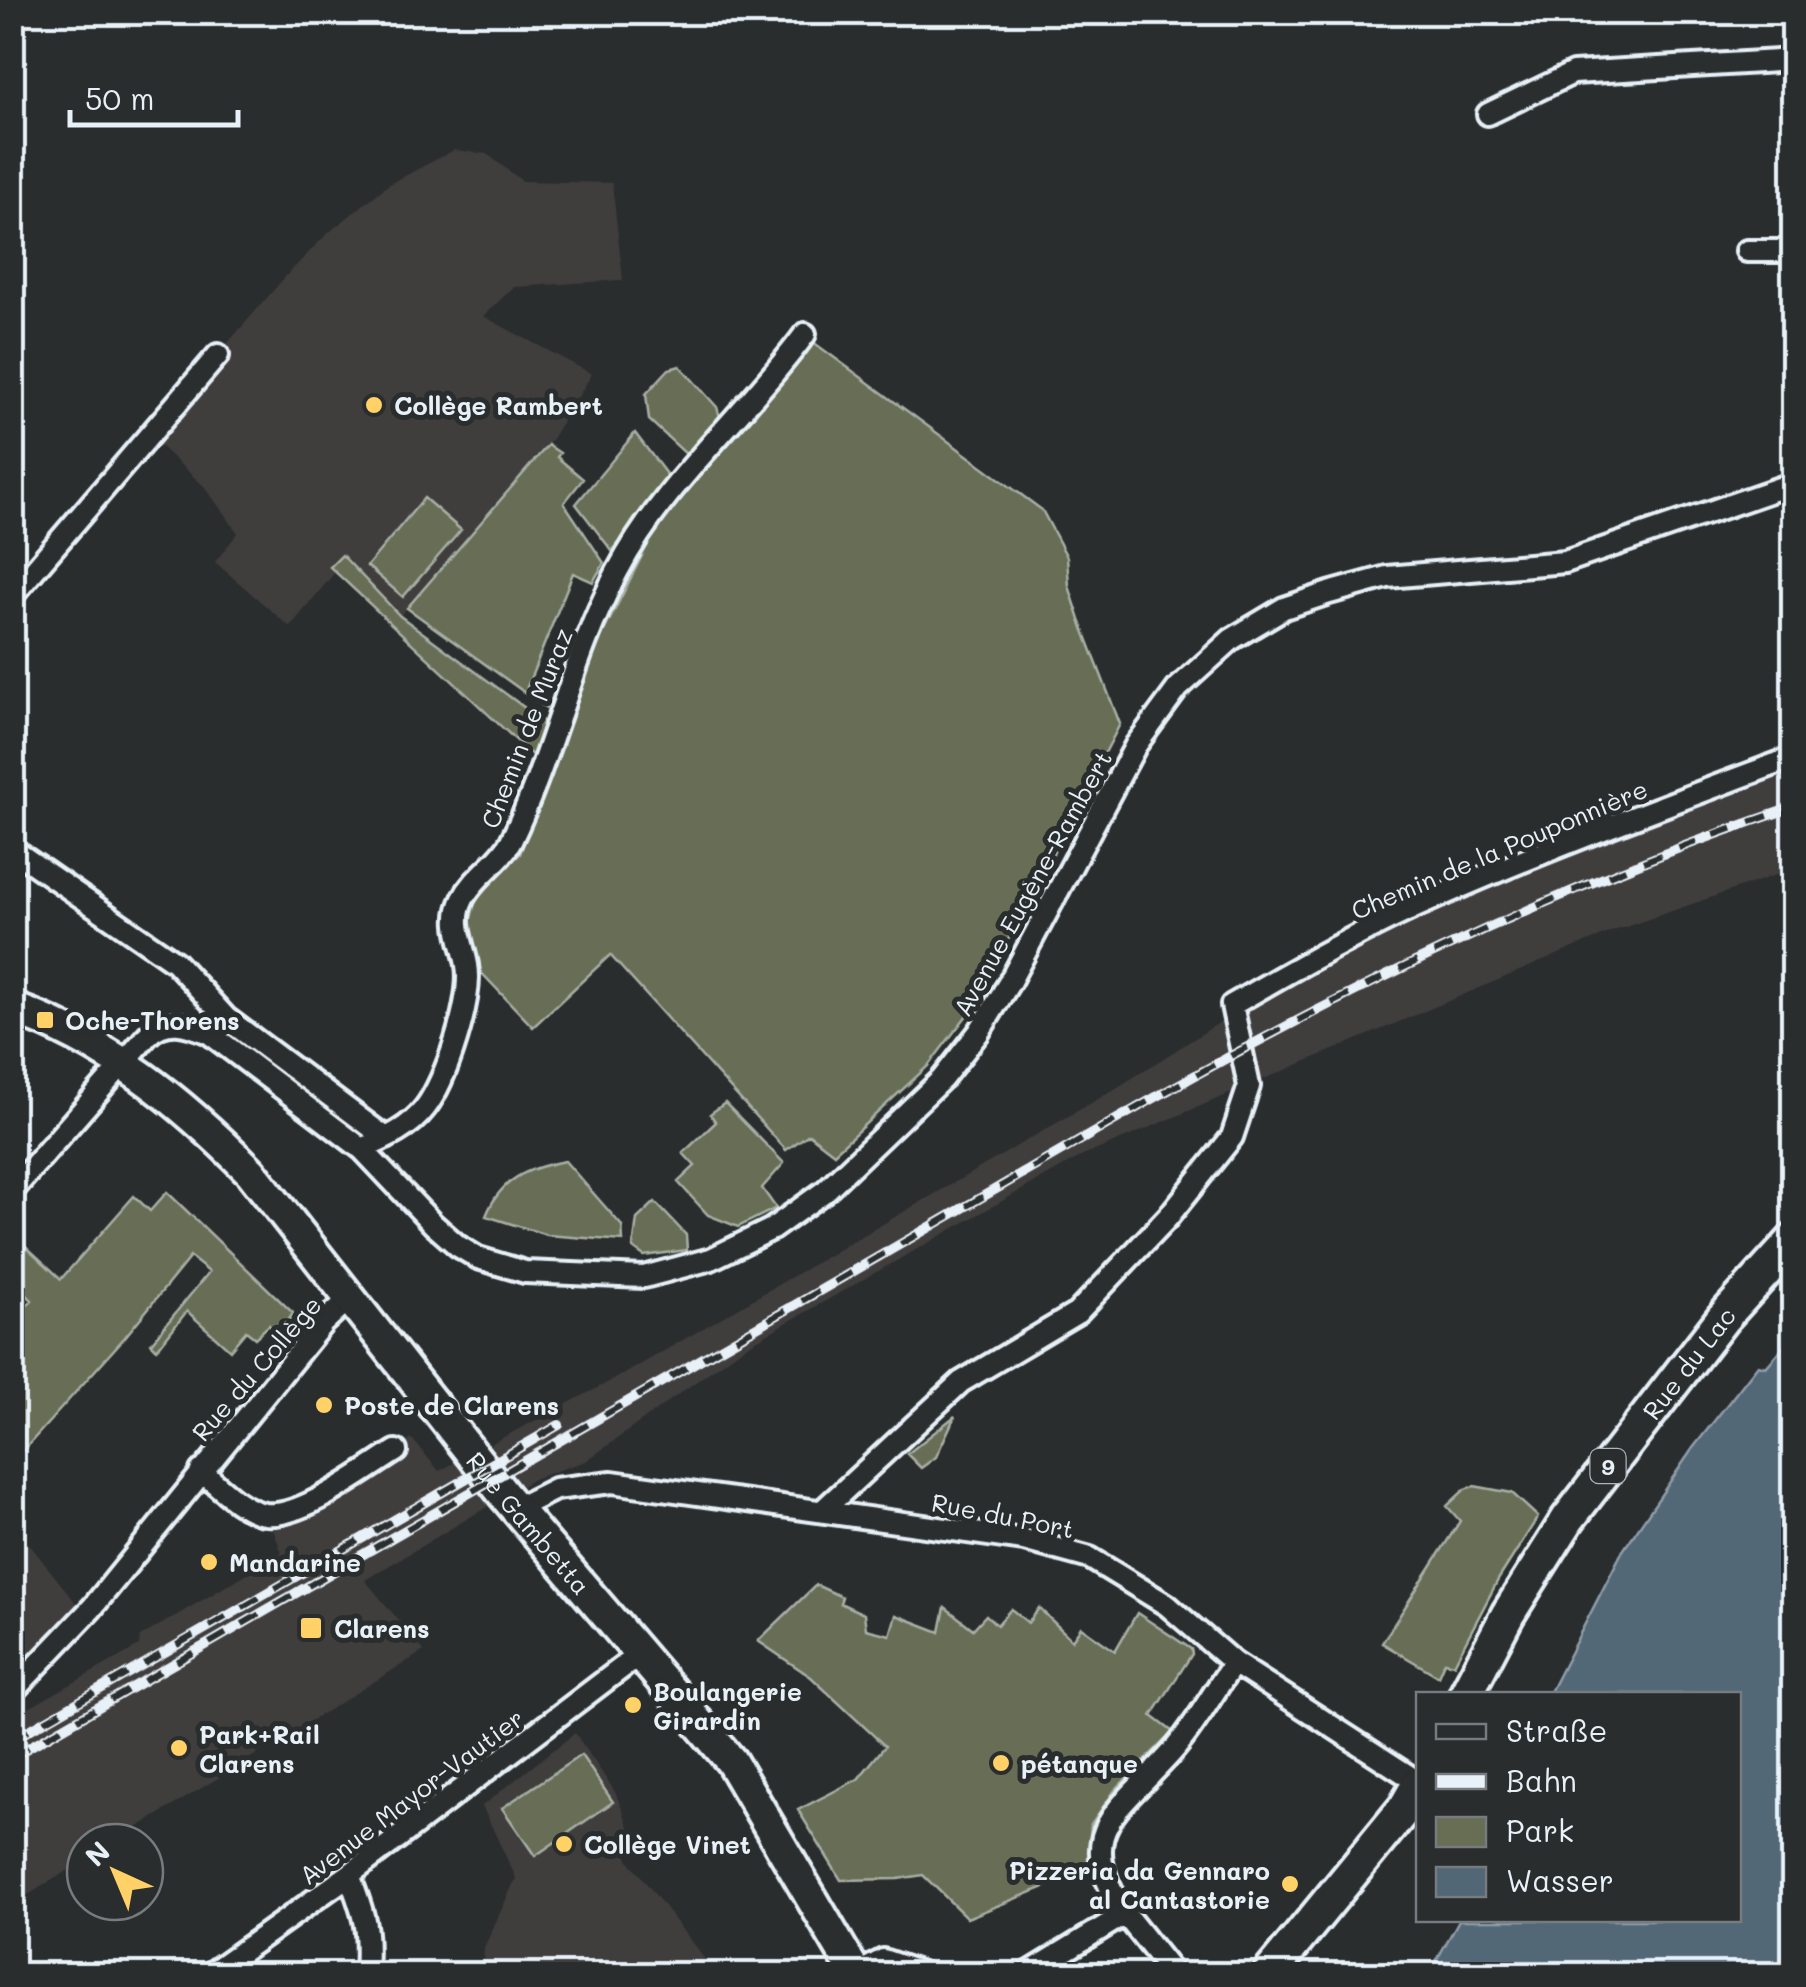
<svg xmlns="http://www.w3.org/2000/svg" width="1806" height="1987" font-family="Mali,sans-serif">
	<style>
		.built { fill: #403e3d }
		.green { fill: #676e54; stroke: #a8b0a6; stroke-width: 2.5 }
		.water { fill: #526776; stroke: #8e9eaa; stroke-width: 2.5 }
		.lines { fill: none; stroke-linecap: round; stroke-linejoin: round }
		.street-casing { stroke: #e8f1f8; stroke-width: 28 }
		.secondary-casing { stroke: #e8f1f8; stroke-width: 38 }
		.primary-casing { stroke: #e8f1f8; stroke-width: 40 }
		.street { stroke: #2a2d2e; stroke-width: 20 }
		.secondary { stroke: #2a2d2e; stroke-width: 30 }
		.primary { stroke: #2a2d2e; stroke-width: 32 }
		.rail-casing { stroke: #e8f1f8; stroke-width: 10 }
		.rail { stroke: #2a2d2e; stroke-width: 6; stroke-dasharray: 19; stroke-linecap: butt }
		.poi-dot { fill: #ffd166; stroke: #2a2d2e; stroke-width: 4 }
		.labels { text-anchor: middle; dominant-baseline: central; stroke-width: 10; stroke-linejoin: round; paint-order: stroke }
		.shield { fill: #2a2d2e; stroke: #afb6bb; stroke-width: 2.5 }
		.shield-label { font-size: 22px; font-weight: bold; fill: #e8f1f8 }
		.poi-label { font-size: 25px; font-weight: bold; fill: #e8f1f8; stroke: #2a2d2e; text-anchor: start }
		.street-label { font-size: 25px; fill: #e8f1f8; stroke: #2a2d2e }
	</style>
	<rect width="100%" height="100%" fill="#2a2d2e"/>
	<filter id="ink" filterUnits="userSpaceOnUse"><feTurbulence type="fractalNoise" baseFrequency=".01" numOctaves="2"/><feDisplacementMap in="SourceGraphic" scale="20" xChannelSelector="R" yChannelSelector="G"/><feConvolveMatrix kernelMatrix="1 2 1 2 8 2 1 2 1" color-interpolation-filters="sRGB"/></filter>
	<g filter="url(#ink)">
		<!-- built -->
		<path class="built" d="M454 150 487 154 522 181 612 183 623 280 514 287 483 316 592 374 548 445 400 616 342 555 330 567 335 572 290 627 215 562 238 533 205 487 148 435 285 277 327 234 388 185Z
			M1793 773V869L1611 932 1078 1158 744 1347 586 1461 535 1478 365 1580 424 1651 114 1842H85V1860L13 1904V1717L139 1646 140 1637 282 1553 271 1524 412 1439 439 1471 626 1373 1112 1091 1247 1005 1441 902Z
			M16 1528 81 1609 13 1683 12 1531Z
			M575 1733 615 1792 630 1829 627 1858 716 1974H483L484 1948 516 1878 482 1806Z"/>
		<!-- green -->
		<path class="green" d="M813 342 1042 510 1067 557 1069 586 1080 620 1120 724 974 1006 928 1066 834 1153 809 1134 786 1150 610 955 533 1027 474 965 469 926 477 895 520 854 583 673 660 520Z
			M680 366 717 407 721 421 688 456 649 420 646 394 669 369Z
			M635 433 672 482 612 551 576 504Z
			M548 445 560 453 557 457 583 479 564 503 604 563 593 582 573 573 527 687 552 702 549 710 407 608Z
			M424 498 461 530 403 597 367 566Z
			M342 555 400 616 544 722 534 757 330 567Z
			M725 1103 784 1163 762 1188 776 1208 738 1227 708 1215 678 1182 695 1166 683 1153 716 1122 710 1114Z
			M565 1161 622 1226 623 1241 547 1235 486 1216C501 1178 528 1168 565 1161Z
			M167 1192 293 1313 279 1336 269 1325 255 1338 246 1331 230 1350 187 1311 157 1349 151 1343 209 1272 190 1257 125 1337 13 1462V1321L32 1300 13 1281V1246L18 1239 61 1279 134 1196 150 1211Z
			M655 1202 686 1235 687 1250 644 1256 633 1248 637 1219Z
			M955 1416 936 1457 921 1468 907 1454Z
			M1474 1486 1512 1493 1538 1517 1498 1580 1454 1664 1444 1662 1438 1676 1382 1643 1460 1521 1447 1506 1465 1489Z
			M816 1585 842 1597 840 1603 864 1614 866 1629 890 1635 896 1615 940 1632 945 1607 973 1629 986 1615 997 1625 1011 1609 1028 1623 1039 1608 1072 1640 1081 1627 1115 1651 1137 1613 1191 1649 1192 1654 1152 1716 1173 1732 1115 1790 1091 1824 1087 1870 967 1918 923 1875 898 1879 841 1880 798 1810 858 1779 885 1746 811 1677 758 1641Z
			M581 1755 613 1802 535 1856 502 1808Z"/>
		<!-- water -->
		<path class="water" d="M1793 1336V1974H1429L1459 1920H1738V1694H1549L1622 1552 1693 1448 1758 1365 1766 1367Z"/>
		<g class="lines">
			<defs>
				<path id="street" d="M1488 114 1573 73 1794 60
					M1747 251H1794
					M12 596 218 355
					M12 849 175 962 226 1018 386 1138
					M362 1149C385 1139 409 1129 425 1108 446 1081 473 999 467 965 463 942 451 922 463 899 474 876 500 863 511 841 553 754 572 657 617 572 664 482 745 416 805 334
					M12 1191 148 1035C167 1017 187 1024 209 1033L362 1149 433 1224 458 1246 478 1258 525 1272 644 1277 711 1259 772 1229 825 1191 942 1079 979 1032 1009 983 1136 745 1178 688 1232 639 1284 608 1329 593 1387 577 1565 562 1794 483
					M201 1471C219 1486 241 1510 265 1514 301 1519 365 1470 396 1451
					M515 1509 555 1489 612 1482 1024 1540 1090 1558 1167 1605 1234 1663 1418 1782
					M823 1510 961 1382 1077 1313 1168 1217 1232 1137 1249 1086 1232 1005C1299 966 1368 927 1440 896 1556 845 1675 802 1794 757
					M12 1692 92 1608 323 1323 350 1298
					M349 1875C365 1916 369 1930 366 1974
					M1125 1914 1173 1974
					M210 1974 349 1875 640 1654
					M857 1974 883 1960 924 1974
					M1027 1974 1125 1914C1070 1830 1119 1812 1172 1752 1196 1725 1213 1692 1234 1663"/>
				<g id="secondary">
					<path id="s1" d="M12 1008C108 1042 181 1101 251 1172L505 1496 731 1761 856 1974"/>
				</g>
				<g id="primary">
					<path id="s2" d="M1466 1694 1508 1614 1568 1519 1723 1318 1794 1240"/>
					<path d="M1269 1974 1405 1808 1418 1785"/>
				</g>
			</defs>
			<!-- street casing -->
			<use href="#street" class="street-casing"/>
			<!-- secondary casing -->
			<use href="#secondary" class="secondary-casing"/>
			<!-- primary casing -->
			<use href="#primary" class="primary-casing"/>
			<!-- street -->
			<use href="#street" class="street"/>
			<!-- secondary -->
			<use href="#secondary" class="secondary"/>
			<!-- primary -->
			<use href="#primary" class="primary"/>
			<defs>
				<path id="rail" d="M12 1740 559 1425
					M12 1757 1105 1126C1326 999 1552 888 1794 807"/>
			</defs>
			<!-- rail casing -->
			<use href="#rail" class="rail-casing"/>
			<!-- rail -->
			<use href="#rail" class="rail"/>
		</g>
	</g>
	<!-- markers -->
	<g class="poi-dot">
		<circle cx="374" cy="405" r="10"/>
		<rect x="35" y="1010" width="20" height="20" rx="5"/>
		<circle cx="324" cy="1405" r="10"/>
		<circle cx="209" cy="1562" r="10"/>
		<rect x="299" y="1616" width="24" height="24" rx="5"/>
		<circle cx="633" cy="1705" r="10"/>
		<circle cx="179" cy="1748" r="10"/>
		<circle cx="1001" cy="1763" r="10"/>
		<circle cx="564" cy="1844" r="10"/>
		<circle cx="1290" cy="1884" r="10"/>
	</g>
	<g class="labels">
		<!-- shield labels -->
		<rect class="shield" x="1590.5" y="1449" width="35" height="34" rx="8"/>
		<g class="shield-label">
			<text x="1608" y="1466">9</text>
		</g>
		<!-- poi labels -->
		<g class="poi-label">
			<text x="394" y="405">Collège Rambert</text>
			<text x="65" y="1020">Oche-Thorens</text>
			<text x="344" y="1405">Poste de Clarens</text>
			<text x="229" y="1562">Mandarine</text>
			<text x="334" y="1628">Clarens</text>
			<text x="653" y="1691">Boulangerie<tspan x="653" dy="29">Girardin</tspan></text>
			<text x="199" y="1734">Park+Rail<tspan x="199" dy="29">Clarens</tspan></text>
			<text x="1021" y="1763">pétanque</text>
			<text x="584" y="1844">Collège Vinet</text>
			<text x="1270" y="1870" text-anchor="end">Pizzeria da Gennaro<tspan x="1270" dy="29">al Cantastorie</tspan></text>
		</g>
		<!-- street labels -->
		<g class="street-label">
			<text transform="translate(526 728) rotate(-69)">Chemin de Muraz</text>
			<text transform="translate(1499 849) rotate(-23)">Chemin de la Pouponnière</text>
			<text transform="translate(1032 883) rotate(-61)">Avenue Eugène-Rambert</text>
			<text stroke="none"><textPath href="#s2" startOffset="400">Rue du Lac</textPath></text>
			<text transform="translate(256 1368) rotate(-49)">Rue du Collège</text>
			<text transform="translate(1003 1515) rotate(11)">Rue du Port</text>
			<text stroke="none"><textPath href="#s1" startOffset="740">Rue Gambetta</textPath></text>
			<text transform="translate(411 1796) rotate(-37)">Avenue Mayor-Vautier</text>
		</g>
	</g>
	<!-- margin -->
	<rect width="1806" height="1987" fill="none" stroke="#2a2d2e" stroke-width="50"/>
	<rect x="25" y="25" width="1756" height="1937" fill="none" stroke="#e8f1f8" stroke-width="4" filter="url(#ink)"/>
	<!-- legend -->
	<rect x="1416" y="1692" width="325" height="230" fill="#2a2d2e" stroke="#767b7f" stroke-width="2.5"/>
	<rect x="1436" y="1724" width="50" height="15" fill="#2a2d2e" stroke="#767b7f" stroke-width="2.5"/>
	<text x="1506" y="1742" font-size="30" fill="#e8f1f8">Straße</text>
	<rect x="1436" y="1774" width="50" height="15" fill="#e8f1f8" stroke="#767b7f" stroke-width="2.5"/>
	<text x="1506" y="1792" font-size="30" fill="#e8f1f8">Bahn</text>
	<rect x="1436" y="1817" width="50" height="30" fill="#676e54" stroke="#767b7f" stroke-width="2.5"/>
	<text x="1506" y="1842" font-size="30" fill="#e8f1f8">Park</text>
	<rect x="1436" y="1867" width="50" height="30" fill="#526776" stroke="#767b7f" stroke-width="2.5"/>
	<text x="1506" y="1892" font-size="30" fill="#e8f1f8">Wasser</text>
	<!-- north arrow -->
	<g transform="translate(115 1872) rotate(316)"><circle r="48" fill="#2a2d2e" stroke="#767b7f" stroke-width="2.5"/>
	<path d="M0-8L18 38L0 25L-18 38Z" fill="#ffd166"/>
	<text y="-15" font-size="28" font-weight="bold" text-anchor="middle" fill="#e8f1f8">N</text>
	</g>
	<!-- scale -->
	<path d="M70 110v15h168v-15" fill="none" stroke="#e8f1f8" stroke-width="5"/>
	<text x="85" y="110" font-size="30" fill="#e8f1f8" stroke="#2a2d2e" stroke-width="8" paint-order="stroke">50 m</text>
</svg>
